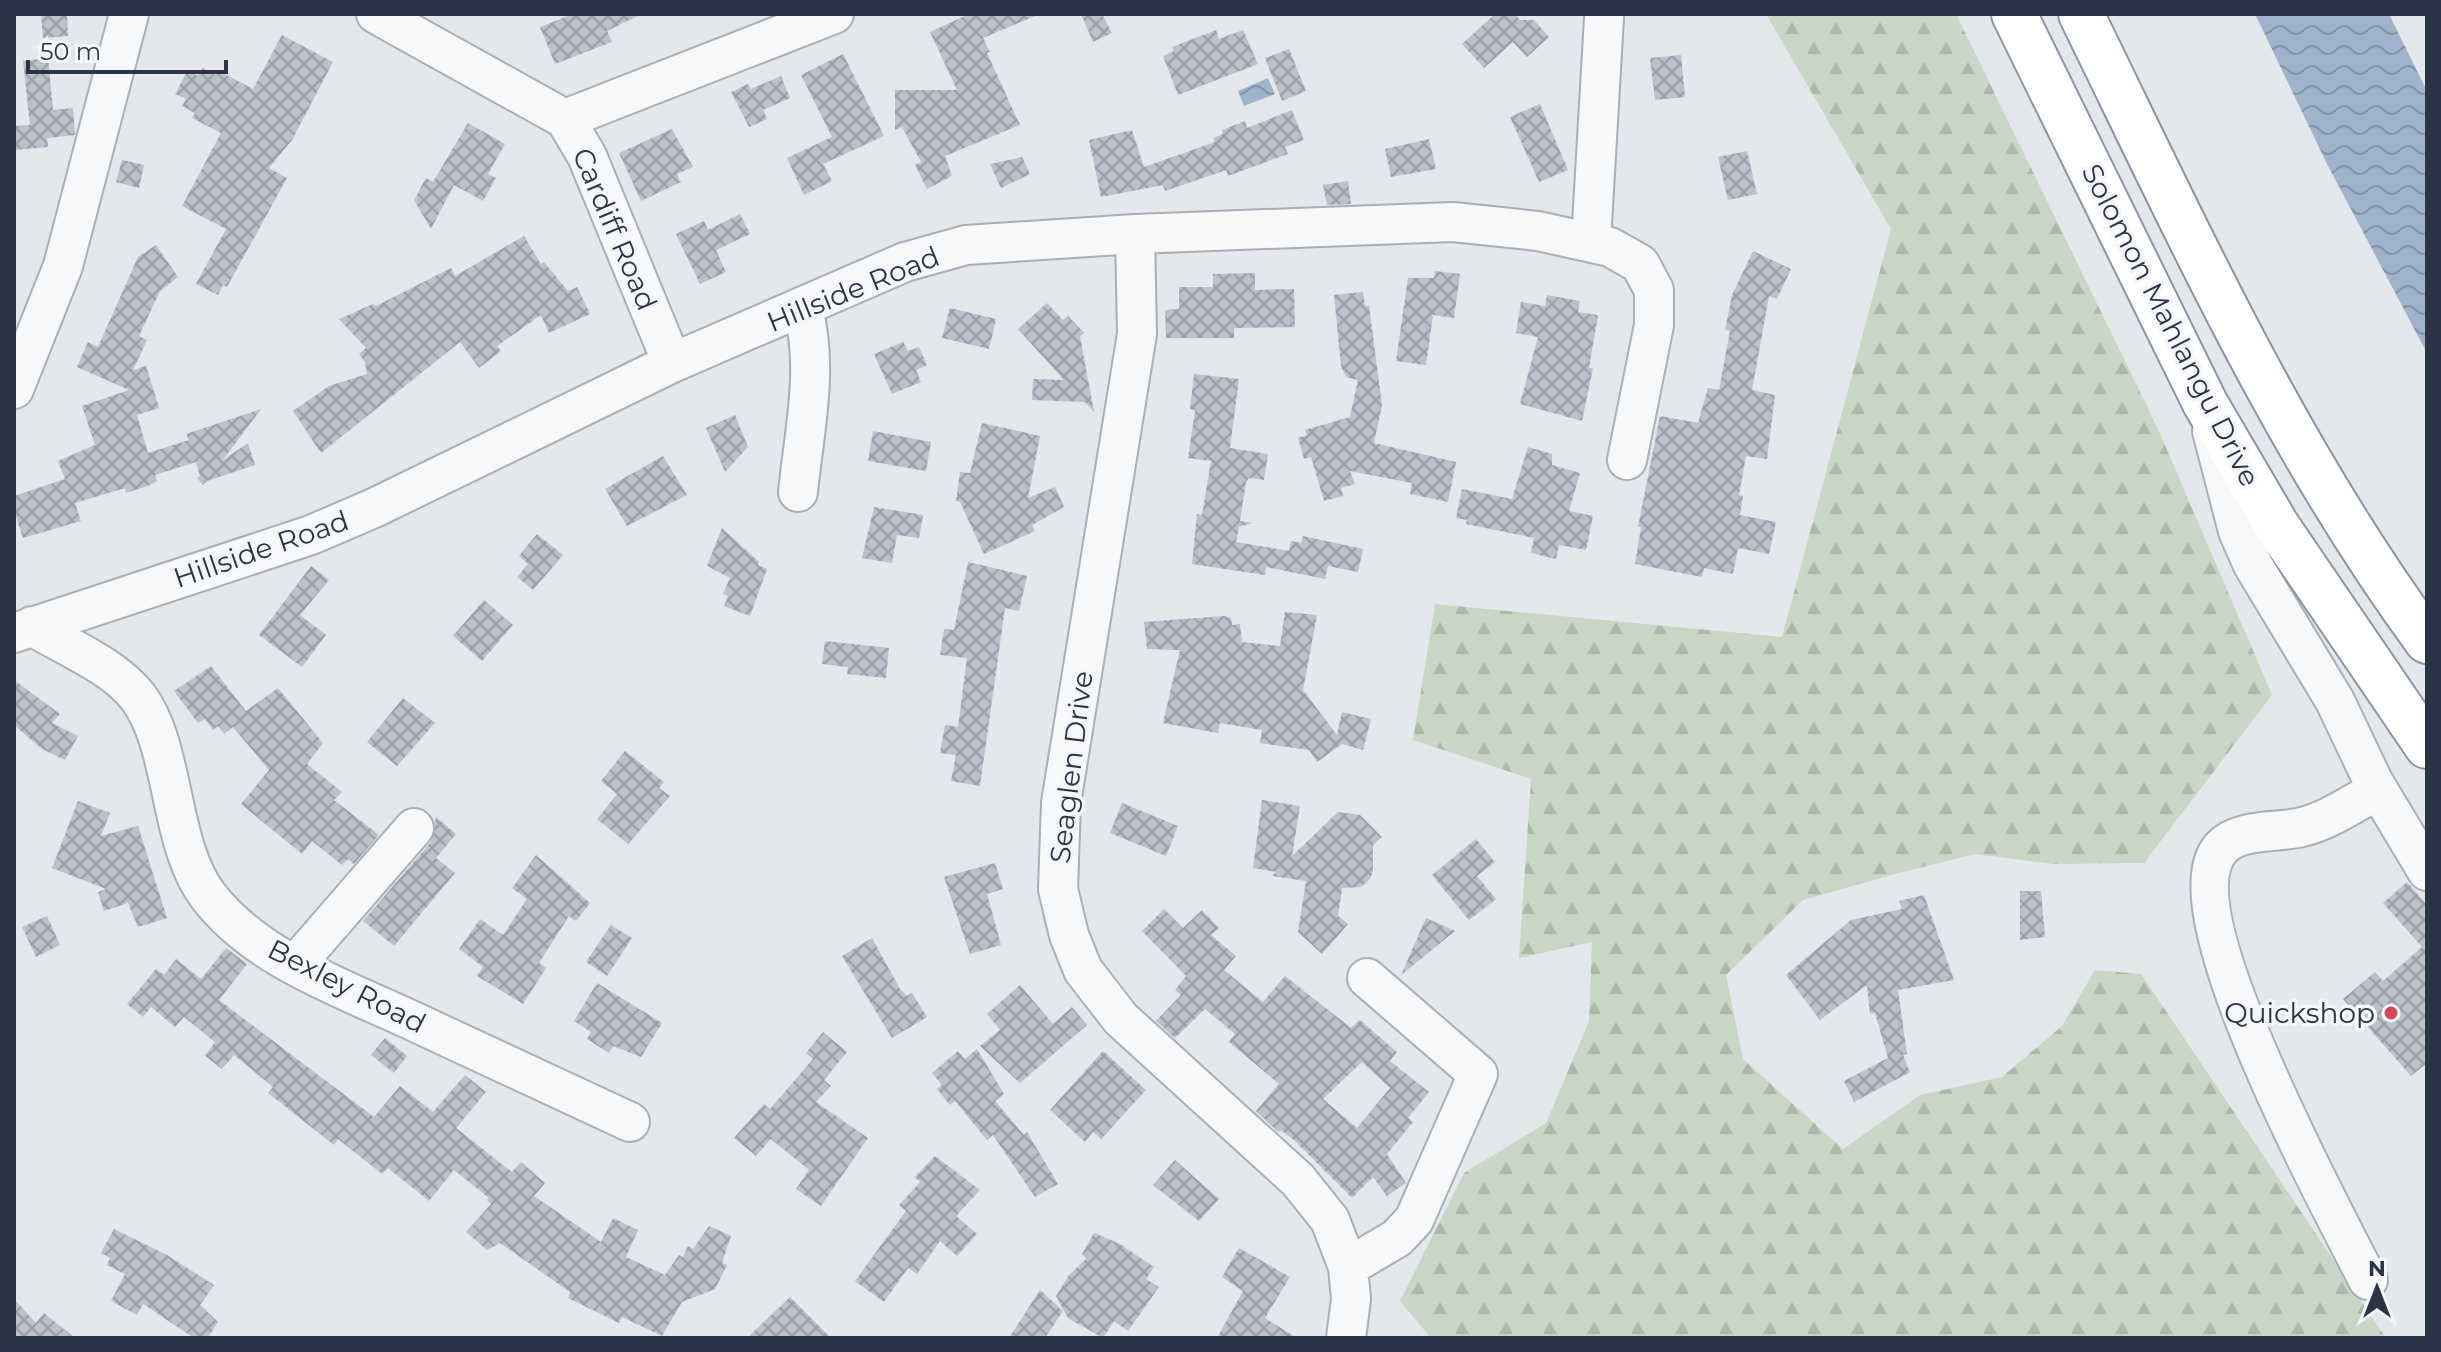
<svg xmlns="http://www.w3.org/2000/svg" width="2441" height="1352" font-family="Montserrat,sans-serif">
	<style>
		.forest { fill: url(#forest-firs) }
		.water { fill: url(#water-waves) }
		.building { fill: url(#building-cross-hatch); fill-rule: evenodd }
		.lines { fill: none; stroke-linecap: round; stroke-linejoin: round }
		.minor-casing { stroke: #a9aeb7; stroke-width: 42 }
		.highway-casing { stroke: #8b94a3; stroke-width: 48 }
		.minor { stroke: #f7f8fa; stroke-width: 38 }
		.highway { stroke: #fff; stroke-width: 44 }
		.poi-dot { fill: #d1495b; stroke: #f4f6f9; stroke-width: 3 }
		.labels { text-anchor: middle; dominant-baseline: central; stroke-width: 7; stroke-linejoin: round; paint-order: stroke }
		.street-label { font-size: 28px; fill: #2b3445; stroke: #f4f6f9 }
		.poi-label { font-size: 28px; fill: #2b3445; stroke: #f4f6f9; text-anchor: end }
	</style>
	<defs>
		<pattern id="forest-firs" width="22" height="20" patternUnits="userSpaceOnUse" patternTransform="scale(2)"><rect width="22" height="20" fill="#c9d6c5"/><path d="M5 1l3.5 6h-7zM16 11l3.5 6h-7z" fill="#adb8ab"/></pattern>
		<pattern id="water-waves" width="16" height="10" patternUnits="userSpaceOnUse" patternTransform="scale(2)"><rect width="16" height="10" fill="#9fb4cc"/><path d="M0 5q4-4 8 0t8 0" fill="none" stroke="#8293a7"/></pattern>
		<pattern id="building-cross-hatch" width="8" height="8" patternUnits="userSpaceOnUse" patternTransform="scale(2)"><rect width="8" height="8" fill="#bbc0ca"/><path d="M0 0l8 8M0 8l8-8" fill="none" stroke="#989da6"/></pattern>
	</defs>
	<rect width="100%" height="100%" fill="#e4e7ec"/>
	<!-- forest -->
	<path class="forest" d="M1766 14H1956L2159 431 2272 695 2144 863 2055 864 1975 854 1895 874 1803 900 1726 975 1743 1059 1843 1149 1920 1095 2002 1077 2062 1026 2095 970 2141 974 2386 1338H1431L1400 1301 1464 1173 1546 1123 1589 1021 1592 942 1519 958 1531 779 1413 740 1435 604 1782 637 1891 229Z"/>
	<!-- water -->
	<path class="water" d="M2255 14H2389L2427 91V353L2327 164Z
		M1268 78 1275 94 1244 106 1238 91Z"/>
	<!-- building -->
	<path class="building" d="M41 14H67L68 36 43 38Z
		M573 14H642L607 31 612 42 555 64 540 27Z
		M969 14H1040L983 38 990 52 987 53 1020 125 945 156 952 176 927 189 915 165 921 162 902 127 895 130V90H957L930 32Z
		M1081 14H1102L1112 33 1093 42Z
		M1495 14H1514L1520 20H1534L1549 37 1527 57 1513 42 1484 68 1462 44Z
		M1216 30 1219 39 1243 30 1258 64 1178 95 1163 56 1174 51 1172 47Z
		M282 35 333 62 292 140 269 168 287 178 227 287 223 285 218 295 196 284 226 229 182 206 221 133 192 118 195 113 182 106 186 99 175 94 188 70 198 76 203 68 215 75 217 70 253 89Z
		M1289 49 1306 91 1282 101 1265 58Z
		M843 54 884 136 823 164 832 181 804 195 787 158 832 137 801 75Z
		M1681 55 1685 97 1655 100 1650 58Z
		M48 58 53 110 73 108 75 135 47 138 48 147 14 150V126L30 125 23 61Z
		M781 76 790 98 763 110 767 119 749 127 731 92 748 84 751 89Z
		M1540 104 1568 170 1539 182 1510 117Z
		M1292 110 1304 140 1285 147 1288 154 1228 176 1226 170 1165 191 1163 185 1101 197 1089 140 1132 130 1144 167 1215 142 1213 138 1223 134 1222 130 1245 121 1247 128Z
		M468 123 505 144 488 174 496 178 483 201 454 185 431 229 414 200 426 178 433 182Z
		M672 129 693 167 677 174 681 182 641 201 619 153Z
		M1429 139 1436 169 1391 177 1385 149Z
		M1747 151 1757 194 1728 200 1718 157Z
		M1022 157 1030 174 1001 188 990 164Z
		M122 160 144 165 139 188 116 182Z
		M1348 181 1351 204 1327 205 1323 185Z
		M740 214 750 234 716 250 726 272 700 284 676 234 704 221 708 230Z
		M524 236 541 264 544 262 568 291 577 287 590 314 549 333 541 315 497 346 501 351 479 368 460 342 321 453 293 411 329 386 367 374 365 362 359 354 366 348 339 319 373 304 376 306 451 268 455 276Z
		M156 245 178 277 160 291 139 336 147 340 133 370 146 366 159 408 137 415 148 453 189 440 186 434 261 409 222 461 248 443 255 465 207 481 203 485 197 478 200 476 196 462 155 475 157 481 148 486 126 493 125 488 75 503 81 521 23 538 14 511V496L65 479 58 461 95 445 82 406 129 390 77 367 88 342 98 347 138 257Z
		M1753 251 1791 269 1777 299 1769 296 1752 390 1775 395 1767 459 1746 456 1739 495 1743 496 1740 515 1776 522 1769 554 1738 548 1733 574 1704 568 1702 577 1635 564 1641 527H1638L1660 416 1698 423 1708 388 1719 390 1730 331 1725 330 1732 295Z
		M1435 271 1460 274 1454 318 1433 315 1426 365 1396 361 1408 278H1434Z
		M1255 273V290L1294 289 1295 327 1234 328V338H1166L1165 310 1179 309V287H1213V274Z
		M1363 292 1365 306H1369L1382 405 1374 443 1456 462 1448 502 1410 494 1412 483 1350 471 1355 484 1341 488 1343 496 1324 501 1311 457 1304 459 1298 438 1307 435 1305 430 1350 417 1358 380 1346 377 1341 366 1334 295Z
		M1547 295 1580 301 1578 312 1598 315 1589 368H1593L1582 421 1520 404 1538 337 1516 333 1521 302 1545 306Z
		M1047 303 1063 320 1068 316 1084 333 1080 336 1094 412 1085 402 1032 400 1033 379 1064 380 1018 329Z
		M950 308 996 319 989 349 942 338Z
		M903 342 908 351 919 347 927 365 916 370 921 382 892 394 874 354Z
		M1194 374 1239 379 1230 448 1268 454 1264 480 1249 478 1246 482 1240 521 1252 523 1239 527 1236 542 1289 551 1291 541 1301 543 1303 536 1363 549 1358 572 1328 566 1325 579 1266 567 1265 575 1192 564 1197 514 1202 515 1211 461 1188 458 1195 410 1190 409Z
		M735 415 748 447 725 472 706 428Z
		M982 423 1040 436 1028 498 1055 487 1064 507 1032 525 1035 531 984 554 960 502 956 501 960 472 970 473Z
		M873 431 931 442 926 471 868 461Z
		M1528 447 1552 454V465L1580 473 1569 511 1593 516 1586 550 1559 545 1556 559 1531 553 1534 538 1466 524 1467 520 1456 518 1462 489 1512 499Z
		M663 456 687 495 627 526 605 489Z
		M874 507 923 515 919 538 897 535 892 563 862 558Z
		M722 528 759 562 758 565 767 569 750 616 724 606 728 596 723 594 730 578 707 566Z
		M537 534 563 555 533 590 517 577 528 564 519 556Z
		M968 562 1027 576 1019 611 1005 608 980 786 951 781 956 755 940 753 945 725 958 727 967 658 940 655 944 629 954 630Z
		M311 566 329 580 300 615 326 635 302 667 259 635Z
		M484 600 513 625 482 661 453 636Z
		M1285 612 1317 615 1303 690 1337 735 1342 712 1371 719 1363 750 1342 744 1317 762 1309 750 1260 743 1262 730 1220 723 1218 733 1163 723 1180 650 1147 649 1144 622 1224 616 1231 618 1232 625 1240 624 1242 642 1280 646Z
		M825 641 889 648 886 678 847 674 848 667 822 664Z
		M211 666 246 711 278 688 323 743 307 764 342 792 334 800 379 835 354 864 348 859 342 865 312 841 302 854 241 804 269 770 233 727 224 734 218 726 213 730 205 719 198 723 174 691Z
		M14 680 60 714 52 723 78 736 65 760 42 749 14 725Z
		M403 698 435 723 397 766 367 742Z
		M625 751 664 782 659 788 670 796 628 844 597 819 617 794 601 781Z
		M1262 800 1300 806 1292 856 1338 812 1360 815 1382 837 1373 845V871L1370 879 1361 887 1342 888 1338 916 1348 924 1322 954 1298 932 1306 881 1272 876 1276 872 1253 868Z
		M78 801 110 813 101 836 138 826 167 918 138 927 128 903 104 911 98 892 106 889 52 868Z
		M1122 803 1178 826 1166 856 1110 833Z
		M436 817 456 834 436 858 455 873 394 946 363 921 431 842Z
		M1476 839 1495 862 1477 876 1496 899 1469 920 1432 875Z
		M536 855 590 903 576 921 569 916 539 963 546 968 523 1004 477 976 483 967 459 949 480 919 503 935 527 899 512 888Z
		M995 863 1003 889 987 894 1001 945 970 954 944 877Z
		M2407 882 2427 905V1063L2411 1076 2343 999 2375 972 2383 981 2422 947 2383 903Z
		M2020 891H2041L2045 937 2020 940Z
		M1924 895 1954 980 1898 990 1907 1054 1903 1055 1910 1072 1854 1102 1844 1081 1888 1058 1875 1013 1870 1014 1867 985 1820 1020 1786 975 1851 920 1902 909 1899 901Z
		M1164 909 1183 928 1202 910 1219 928 1211 935 1236 956 1224 970 1263 1002 1285 976 1351 1028 1360 1020 1397 1052 1390 1061 1429 1092 1408 1118 1413 1122 1387 1154 1406 1183 1387 1196 1373 1177 1352 1198 1295 1141 1281 1130 1278 1132 1256 1111 1279 1084 1229 1042 1235 1034 1205 1009 1175 1038 1156 1021 1181 995 1175 990 1186 976 1142 931ZM1362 1062 1390 1088 1357 1128 1323 1099Z
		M47 916 60 945 36 957 22 927Z
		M1426 918 1455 931 1401 975Z
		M611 925 632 938 607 976 586 962Z
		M872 938 900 989 907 996 912 993 927 1017 892 1038 842 956Z
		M226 948 247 964 219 1000 374 1117 400 1086 433 1112 465 1075 486 1092 456 1128 512 1172 521 1162 545 1183 534 1196 601 1242 613 1218 638 1230 626 1257 665 1275 679 1255 683 1257 688 1246 693 1249 709 1226 731 1236 722 1263 727 1265 715 1289 682 1302 662 1336 622 1317 619 1323 568 1298 570 1292 500 1243 487 1250 466 1232 491 1204 487 1200 489 1198 454 1170 429 1201 388 1168 382 1174 338 1139 334 1145 268 1093 273 1087 234 1055 222 1069 205 1056 215 1042 184 1017 175 1027 151 1007 143 1017 127 1004 156 969 164 975 176 959 201 979Z
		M597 983 662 1023 641 1057 613 1046 609 1053 587 1039 591 1032 574 1021Z
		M1020 985 1053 1024 1072 1007 1087 1025 1020 1083 980 1046 1000 1030 987 1014Z
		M823 1032 847 1052 824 1080 831 1086 816 1102 868 1138 821 1206 796 1189 809 1170 771 1139 756 1156 734 1138 764 1104 770 1109 813 1059 806 1053Z
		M385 1038 407 1056 394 1073 371 1055Z
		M977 1049 1004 1094 995 1101 1024 1135 1027 1132 1058 1184 1035 1197 993 1135 987 1140 955 1101 950 1105 937 1089 942 1085 932 1073 958 1051 965 1059Z
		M1103 1051 1146 1090 1101 1139 1093 1132 1085 1142 1050 1110Z
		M935 1156 980 1190 956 1216 977 1234 957 1256 940 1241 917 1274 908 1268 884 1302 855 1281 906 1211 899 1205 920 1182 915 1177Z
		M1175 1160 1219 1199 1199 1221 1153 1185Z
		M114 1229 167 1255 214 1285 200 1305 218 1322 208 1338H194L143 1304 137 1315 111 1301 125 1274 107 1265 110 1258 101 1253Z
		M1094 1233 1120 1244 1154 1267 1146 1279 1159 1287 1128 1331 1114 1321 1103 1338 1068 1318 1056 1296 1069 1275 1086 1259 1082 1254Z
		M1239 1248 1290 1277 1265 1318 1297 1338H1217L1243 1291 1222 1277Z
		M1040 1290 1063 1311 1045 1338H1009Z
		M790 1297 831 1338H747Z
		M14 1299 36 1323 44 1313 75 1338H14Z"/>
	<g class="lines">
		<defs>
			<path id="minor" d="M376 14 565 119 587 156 672 363
				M565 119 834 14
				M1135 234 1137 334 1061 803 1058 889 1069 935 1083 970 1121 1019 1298 1180 1330 1220 1348 1267 1351 1299 1346 1338
				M1591 242 1604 18
				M14 389 63 266 129 14
				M2212 431 2238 531 2253 565 2335 701 2373 781 2427 871
				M798 492C804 432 819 369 803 309
				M32 626C66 647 113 665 138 697 176 747 168 845 209 897 258 960 345 989 415 1022 487 1055 558 1089 630 1122
				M14 633 311 535 374 508 672 363 905 262 966 245 1135 234 1453 222 1538 231 1610 247 1640 264 1654 290V325L1627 460
				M295 965 414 828
				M1348 1267 1397 1238 1414 1220 1478 1074 1367 978
				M2368 1280C2334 1212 2167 909 2221 848 2238 828 2279 833 2302 827 2328 821 2355 802 2378 790"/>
			<path id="highway" d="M2014 14 2205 403 2277 526 2427 746
				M2081 14C2186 228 2285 448 2427 641"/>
		</defs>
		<!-- minor casing -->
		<use href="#minor" class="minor-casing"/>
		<!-- highway casing -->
		<use href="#highway" class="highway-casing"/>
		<!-- minor -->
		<use href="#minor" class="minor"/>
		<!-- highway -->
		<use href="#highway" class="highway"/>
	</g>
	<!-- markers -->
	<circle class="poi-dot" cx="2391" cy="1013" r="8"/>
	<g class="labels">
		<!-- street labels -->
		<g class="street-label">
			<text transform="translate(615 229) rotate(67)">Cardiff Road</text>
			<text transform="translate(853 289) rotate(-22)">Hillside Road</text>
			<text transform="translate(2171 325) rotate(63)">Solomon Mahlangu Drive</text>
			<text transform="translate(261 549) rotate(-19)">Hillside Road</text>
			<text transform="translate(1071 767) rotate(-83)">Seaglen Drive</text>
			<text transform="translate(347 986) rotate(27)">Bexley Road</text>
		</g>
		<!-- poi labels -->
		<g class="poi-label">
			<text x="2375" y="1013">Quickshop</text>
		</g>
	</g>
	<!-- border -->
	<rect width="2441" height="1352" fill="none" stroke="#2b3445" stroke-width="32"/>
	<!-- north arrow -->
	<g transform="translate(2377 1288)" stroke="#f4f6f9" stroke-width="6" paint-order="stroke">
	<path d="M0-6L14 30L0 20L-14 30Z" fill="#2b3445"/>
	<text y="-12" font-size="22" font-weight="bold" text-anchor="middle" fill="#2b3445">N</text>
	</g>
	<!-- scale -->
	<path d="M28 60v12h198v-12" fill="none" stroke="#2b3445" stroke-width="4"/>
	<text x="40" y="60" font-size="24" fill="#2b3445" stroke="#f4f6f9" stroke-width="6" paint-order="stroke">50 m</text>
</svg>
